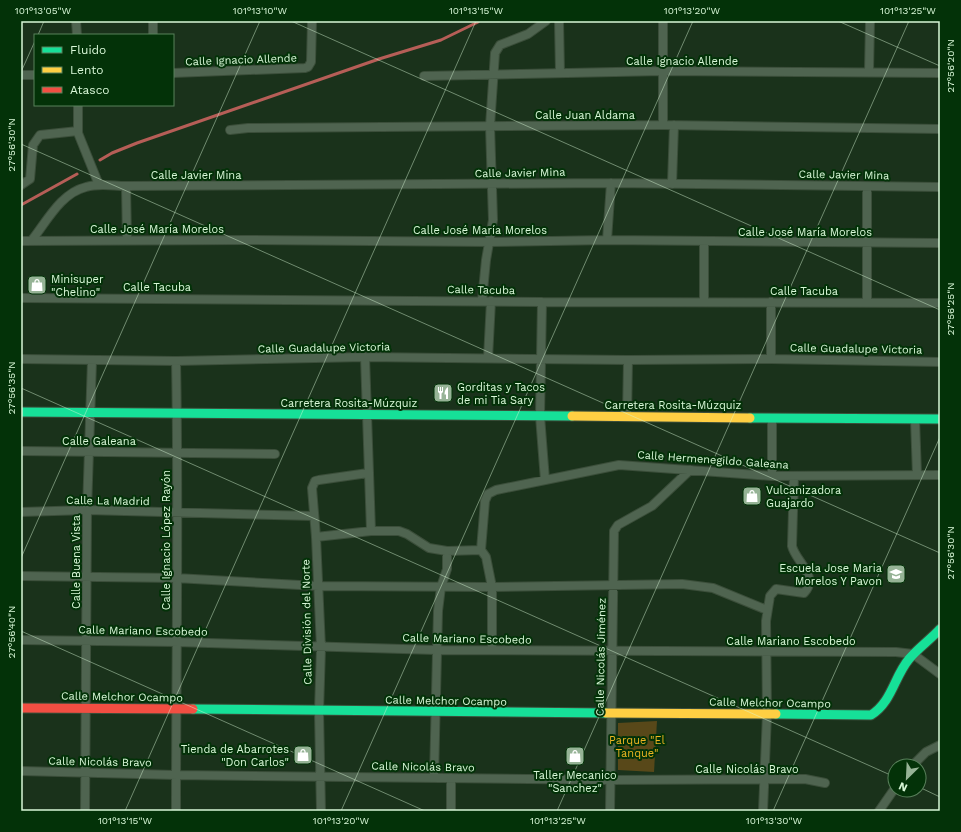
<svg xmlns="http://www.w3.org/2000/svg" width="961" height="832" font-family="'Work Sans',sans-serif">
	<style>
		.green { fill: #584819 }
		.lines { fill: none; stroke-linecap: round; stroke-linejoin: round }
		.stream { stroke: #b65e57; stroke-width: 3 }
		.street-casing { stroke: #3b4e3a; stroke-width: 10 }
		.fast-casing { stroke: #3b4e3a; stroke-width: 11 }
		.slow-casing { stroke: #3b4e3a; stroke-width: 11 }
		.jam-casing { stroke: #3b4e3a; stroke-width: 11 }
		.street { stroke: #4f6450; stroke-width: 8 }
		.fast { stroke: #16e098; stroke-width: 9 }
		.slow { stroke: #ffcf43; stroke-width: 9 }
		.jam { stroke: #f24e42; stroke-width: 9 }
		.ticks { fill: none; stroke: #d9f8d8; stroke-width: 1; stroke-opacity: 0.45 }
		.labels { text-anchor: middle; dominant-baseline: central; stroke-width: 4; stroke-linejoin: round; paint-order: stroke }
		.street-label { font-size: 11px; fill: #d9f8d8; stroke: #033208 }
		.poi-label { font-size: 11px; fill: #d9f8d8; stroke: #033208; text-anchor: start }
		.park-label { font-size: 11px; fill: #eeb522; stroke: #033208 }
		.neatline { fill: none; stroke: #d9f8d8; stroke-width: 1.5 }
		.ticks-label { font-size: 10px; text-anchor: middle; fill: #d9f8d8 }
	</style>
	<rect width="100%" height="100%" fill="#1a321b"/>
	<!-- green -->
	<path class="green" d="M657 721 654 772 618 770V723Z"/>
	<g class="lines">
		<!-- stream -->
		<path class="stream" d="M100 160 112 153 137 143 379 59 441 40 478 22
			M21 205 77 174"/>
		<defs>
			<path id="street" d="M76 21 77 35
				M559 21 560 73
				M663 21V125
				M153 35V21
				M869 72 870 21
				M173 73 305 68 308 67 311 62 312 21
				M21 75H35
				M424 76 663 71 940 73
				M78 105V133L99 185
				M230 130 248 128 663 125 940 129
				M672 184 674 125
				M21 185 30 179 33 145 40 135 78 131
				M126 186 127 240
				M32 240C47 221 61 193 86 187 99 183 113 186 126 186L611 183 940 187
				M607 240 611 183
				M21 241 248 240 490 242 607 240 940 243
				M704 242V302
				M21 298 542 302 940 303
				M482 301 486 260 493 220 490 126 495 53 500 45 528 34 546 21
				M867 301V187
				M542 302 540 416 545 480
				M771 302V359
				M365 357 371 531
				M488 358 491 301
				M21 359 176 361 365 357 628 360 771 359 940 362
				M627 417 628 360
				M915 419 917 475
				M21 451 275 454
				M772 476V418
				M21 512 87 510 314 516
				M316 537 371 531H399L407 534 429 548 447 551
				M21 576 176 578 318 586 492 587 682 584 713 588 767 610
				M21 640 177 642 436 650 896 652 913 654 940 674
				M492 650V587L486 557 481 550 485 501 488 494 496 490 619 465 772 476 940 475
				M912 766 926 752 940 745
				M21 771 176 775 611 780 805 779 825 783
				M434 778 438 611 441 587 447 569V551L481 550
				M451 778V811
				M85 811 87 510 92 361
				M176 811C176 661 179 511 176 361
				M321 811 319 711 321 648 316 537 312 488 315 481 319 480 368 473
				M610 811 614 531 618 525 652 506 690 470
				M763 811 767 714 766 621 770 596 776 589 804 593C820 576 795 561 792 546L794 476
				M879 811 895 788"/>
			<path id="fast" d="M21 412 572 416
				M750 418 940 419
				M193 709 606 713
				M776 714 871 715C892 702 894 677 909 659 918 648 930 640 940 629"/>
			<path id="slow" d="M572 416 750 418
				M606 713 776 714"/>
			<path id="jam" d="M21 708 193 709"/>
		</defs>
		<!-- street casing -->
		<use href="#street" class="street-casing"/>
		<!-- fast casing -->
		<use href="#fast" class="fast-casing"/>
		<!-- slow casing -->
		<use href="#slow" class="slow-casing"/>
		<!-- jam casing -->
		<use href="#jam" class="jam-casing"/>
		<!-- street -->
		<use href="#street" class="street"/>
		<!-- fast -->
		<use href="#fast" class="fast"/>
		<!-- slow -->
		<use href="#slow" class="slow"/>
		<!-- jam -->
		<use href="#jam" class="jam"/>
	</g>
	<!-- ticks -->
	<path class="ticks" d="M291 21 940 310M838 21 940 66M38 35 44 21M21 72 35 41M21 144 940 553M21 388 895 777M21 558 260 21M21 631 425 811M919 787 940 797M125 811 476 21M341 811 693 21M557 811 909 21M773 811 940 437"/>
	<!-- icons -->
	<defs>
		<symbol id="shop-square" viewBox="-11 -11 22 22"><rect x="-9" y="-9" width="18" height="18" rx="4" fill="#96b396" stroke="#033208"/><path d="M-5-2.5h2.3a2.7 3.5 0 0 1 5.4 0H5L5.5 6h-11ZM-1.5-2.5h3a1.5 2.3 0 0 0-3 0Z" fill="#fff"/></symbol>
		<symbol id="restaurant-square" viewBox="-11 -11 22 22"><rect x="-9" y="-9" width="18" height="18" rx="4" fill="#96b396" stroke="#033208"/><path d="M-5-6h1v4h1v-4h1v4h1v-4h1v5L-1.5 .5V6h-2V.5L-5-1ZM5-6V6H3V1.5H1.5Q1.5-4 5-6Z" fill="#fff"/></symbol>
		<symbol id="school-square" viewBox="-11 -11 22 22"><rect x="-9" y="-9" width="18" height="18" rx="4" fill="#96b396" stroke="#033208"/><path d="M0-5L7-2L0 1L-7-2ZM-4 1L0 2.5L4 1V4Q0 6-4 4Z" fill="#fff"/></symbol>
	</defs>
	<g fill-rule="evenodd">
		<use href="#shop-square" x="26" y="274" width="22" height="22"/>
		<use href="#restaurant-square" x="432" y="382" width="22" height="22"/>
		<use href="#shop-square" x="741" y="485" width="22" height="22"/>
		<use href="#school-square" x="885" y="563" width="22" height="22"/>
		<use href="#shop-square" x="292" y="744" width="22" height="22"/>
		<use href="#shop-square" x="564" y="745" width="22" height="22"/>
	</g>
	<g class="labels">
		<!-- street labels -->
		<g class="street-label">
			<text transform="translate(241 60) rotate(-2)">Calle Ignacio Allende</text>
			<text x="682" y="61">Calle Ignacio Allende</text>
			<text x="585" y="115">Calle Juan Aldama</text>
			<text transform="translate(520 173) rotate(-1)">Calle Javier Mina</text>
			<text x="196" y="175">Calle Javier Mina</text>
			<text transform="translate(844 175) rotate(1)">Calle Javier Mina</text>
			<text x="157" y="229">Calle José María Morelos</text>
			<text x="480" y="230">Calle José María Morelos</text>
			<text x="805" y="232">Calle José María Morelos</text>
			<text x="157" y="287">Calle Tacuba</text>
			<text transform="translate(481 290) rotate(1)">Calle Tacuba</text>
			<text x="804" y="291">Calle Tacuba</text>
			<text transform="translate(324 348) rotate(-1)">Calle Guadalupe Victoria</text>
			<text transform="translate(856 349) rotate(1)">Calle Guadalupe Victoria</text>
			<text x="349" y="403">Carretera Rosita-Múzquiz</text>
			<text x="673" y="405">Carretera Rosita-Múzquiz</text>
			<text x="99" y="441">Calle Galeana</text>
			<text transform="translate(713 460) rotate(4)">Calle Hermenegildo Galeana</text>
			<text transform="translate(108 501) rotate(1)">Calle La Madrid</text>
			<text transform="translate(166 540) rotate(-90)">Calle Ignacio López Rayón</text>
			<text transform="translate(76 562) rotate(-90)">Calle Buena Vista</text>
			<text transform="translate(307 622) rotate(-91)">Calle División del Norte</text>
			<text transform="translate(143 631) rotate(1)">Calle Mariano Escobedo</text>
			<text transform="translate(467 639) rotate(1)">Calle Mariano Escobedo</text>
			<text x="791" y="641">Calle Mariano Escobedo</text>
			<text transform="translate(601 657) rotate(-89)">Calle Nicolás Jiménez</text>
			<text transform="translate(122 697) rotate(1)">Calle Melchor Ocampo</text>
			<text transform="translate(446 701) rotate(1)">Calle Melchor Ocampo</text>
			<text transform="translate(770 703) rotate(1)">Calle Melchor Ocampo</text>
			<text transform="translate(100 762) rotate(1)">Calle Nicolás Bravo</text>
			<text transform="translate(423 767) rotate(1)">Calle Nicolás Bravo</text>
			<text x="747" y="769">Calle Nicolás Bravo</text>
		</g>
		<!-- poi labels -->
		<g class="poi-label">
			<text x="51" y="279">Minisuper<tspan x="51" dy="13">"Chelino"</tspan></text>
			<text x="457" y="387">Gorditas y Tacos<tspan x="457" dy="13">de mi Tia Sary</tspan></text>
			<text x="766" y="490">Vulcanizadora<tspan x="766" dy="13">Guajardo</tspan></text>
			<text x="882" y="568" text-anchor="end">Escuela Jose Maria<tspan x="882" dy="13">Morelos Y Pavon</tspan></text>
			<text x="289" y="749" text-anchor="end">Tienda de Abarrotes<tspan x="289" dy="13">"Don Carlos"</tspan></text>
			<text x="575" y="775" text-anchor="middle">Taller Mecanico<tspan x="575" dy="13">"Sanchez"</tspan></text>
		</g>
		<!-- park labels -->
		<g class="park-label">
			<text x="637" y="740">Parque "El<tspan x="637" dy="13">Tanque"</tspan></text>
		</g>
	</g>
	<!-- border -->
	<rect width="961" height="832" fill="none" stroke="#033208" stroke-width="44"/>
	<!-- legend -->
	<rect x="34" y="34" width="140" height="72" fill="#033208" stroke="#59815b"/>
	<rect x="42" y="47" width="20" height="6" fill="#16e098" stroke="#59815b"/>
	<text x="70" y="54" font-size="12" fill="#d9f8d8">Fluido</text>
	<rect x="42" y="67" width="20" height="6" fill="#ffcf43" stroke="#59815b"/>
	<text x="70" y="74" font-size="12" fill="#d9f8d8">Lento</text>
	<rect x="42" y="87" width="20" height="6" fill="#f24e42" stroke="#59815b"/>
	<text x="70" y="94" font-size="12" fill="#d9f8d8">Atasco</text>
	<!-- north arrow -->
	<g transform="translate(907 778) rotate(204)"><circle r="19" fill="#033208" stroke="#59815b"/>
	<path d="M0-3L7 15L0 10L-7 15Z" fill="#96b396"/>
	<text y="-6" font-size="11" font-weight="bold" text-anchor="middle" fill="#d9f8d8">N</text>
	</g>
	<rect x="22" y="22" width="917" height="788" class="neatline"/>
	<g class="ticks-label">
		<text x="43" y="14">101°13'05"W</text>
		<text x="260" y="14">101°13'10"W</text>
		<text x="476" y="14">101°13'15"W</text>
		<text x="692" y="14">101°13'20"W</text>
		<text x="908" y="14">101°13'25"W</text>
		<text transform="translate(950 66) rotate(-90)" y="4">27°56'20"N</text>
		<text transform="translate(11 145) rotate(-90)" y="4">27°56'30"N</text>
		<text transform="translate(950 309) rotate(-90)" y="4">27°56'25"N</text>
		<text transform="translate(11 388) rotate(-90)" y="4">27°56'35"N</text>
		<text transform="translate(950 553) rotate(-90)" y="4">27°56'30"N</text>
		<text transform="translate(11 632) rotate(-90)" y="4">27°56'40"N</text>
		<text x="125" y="824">101°13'15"W</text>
		<text x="341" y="824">101°13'20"W</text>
		<text x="558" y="824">101°13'25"W</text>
		<text x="774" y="824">101°13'30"W</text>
	</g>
</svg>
